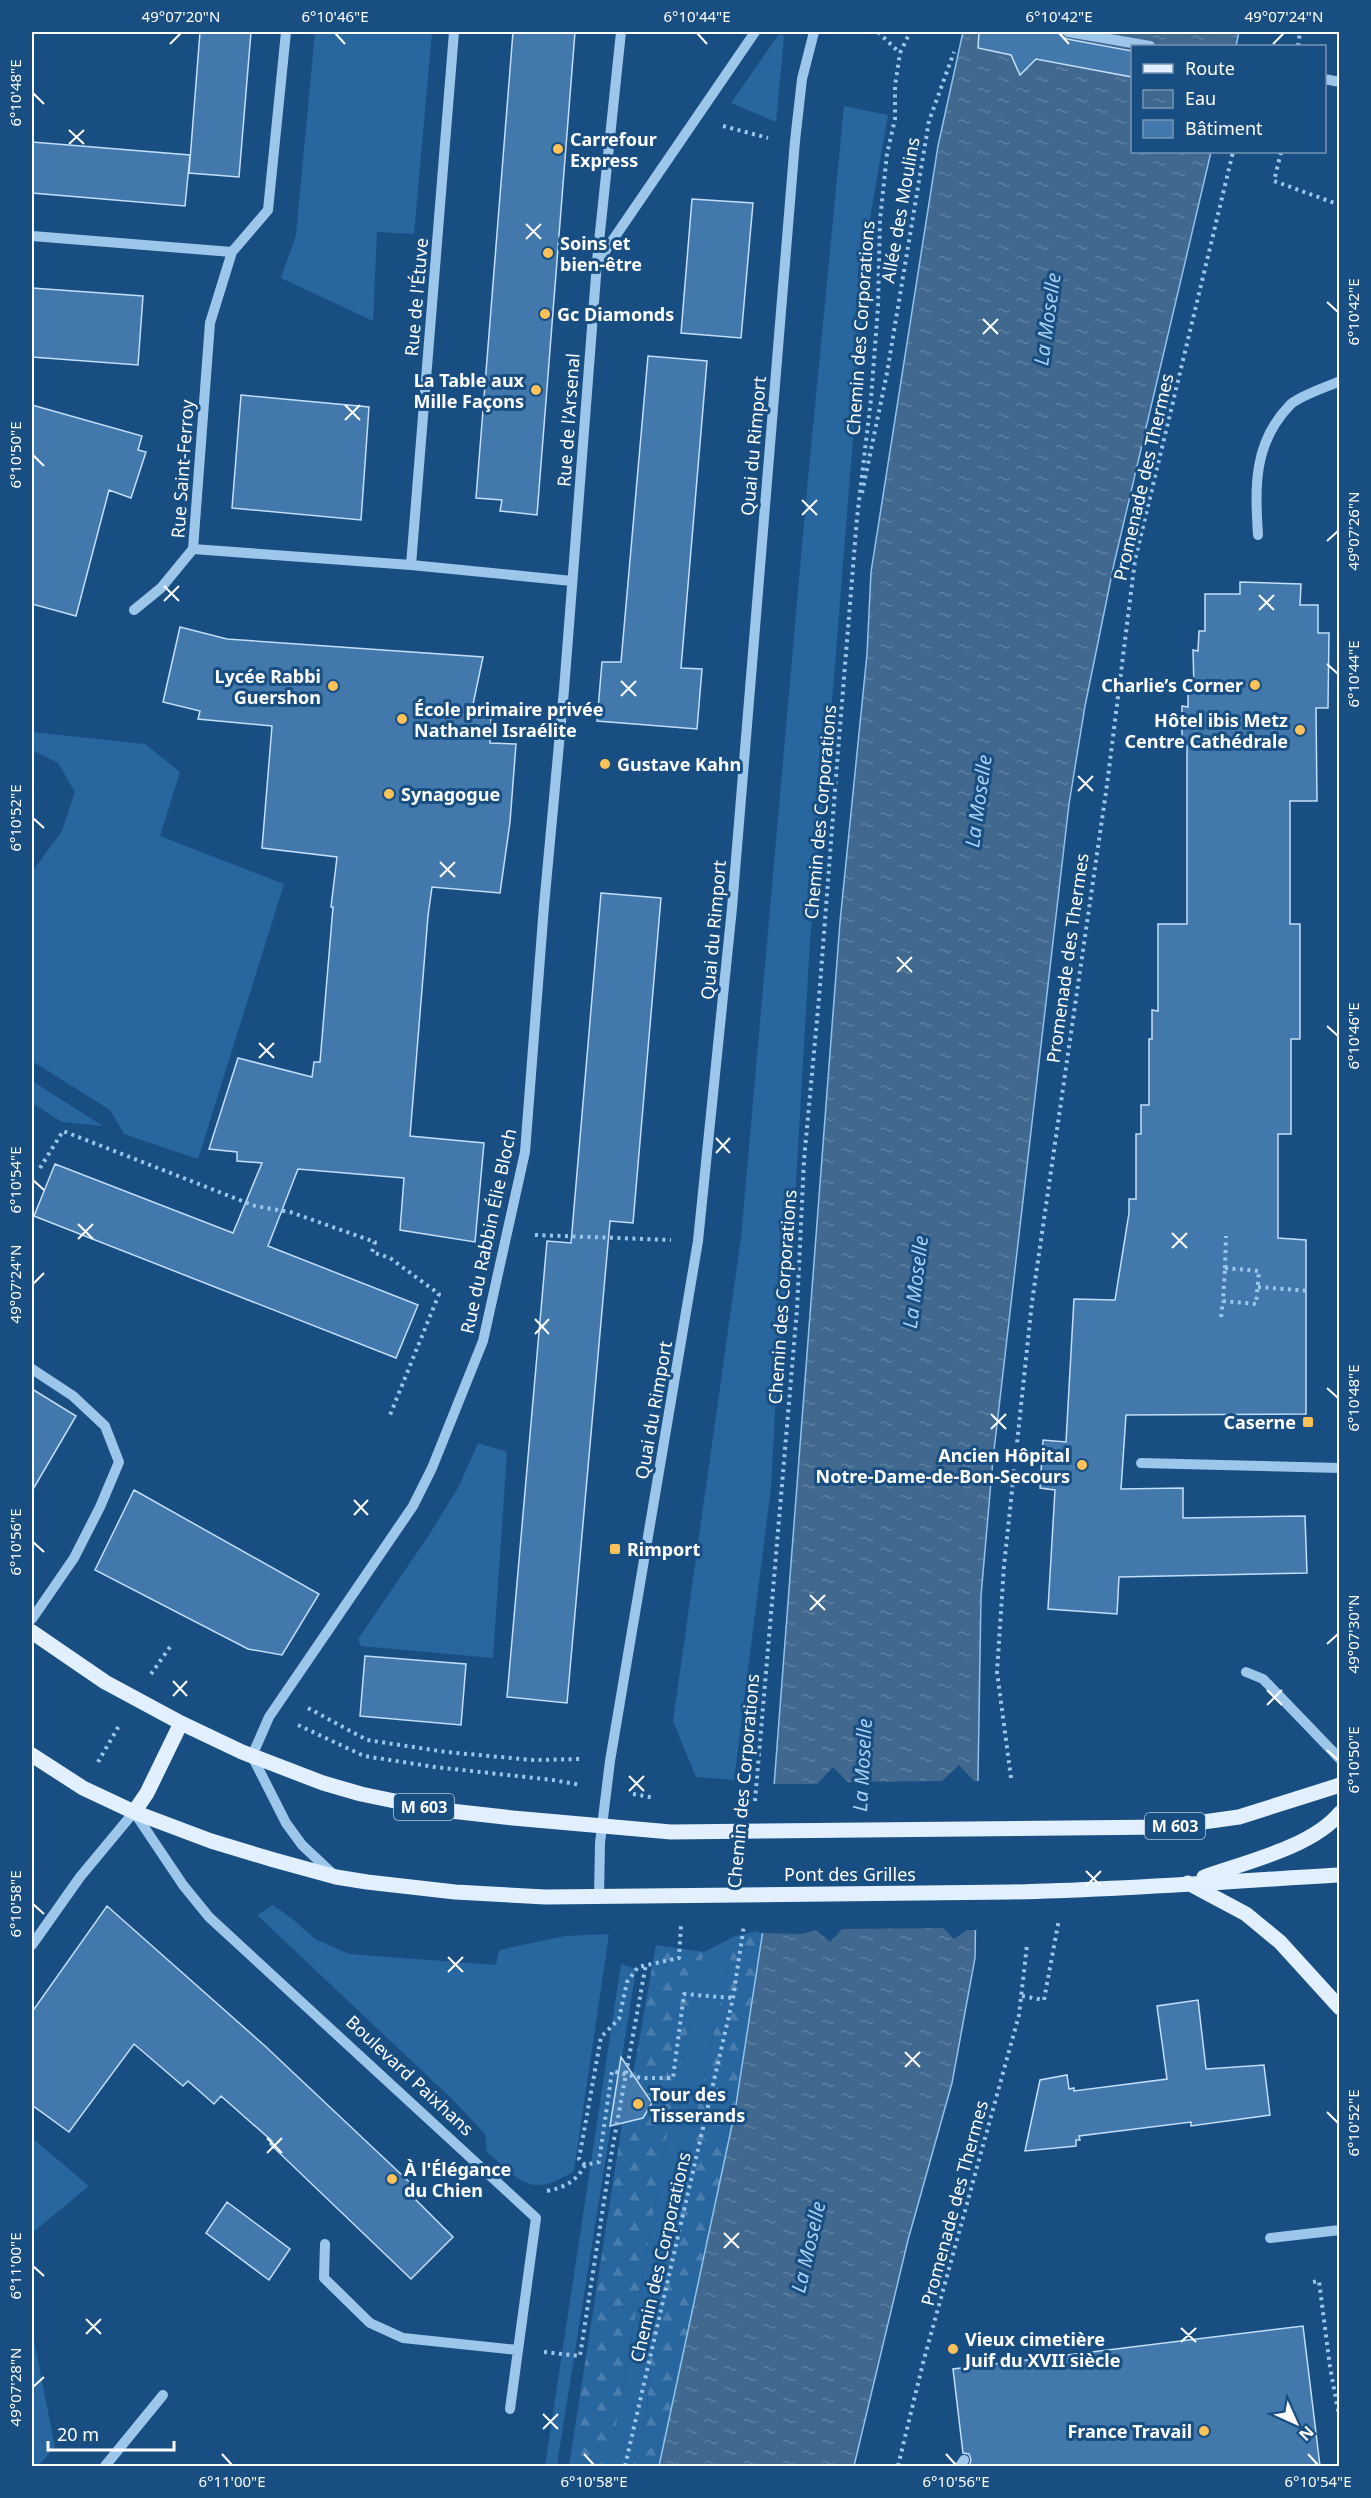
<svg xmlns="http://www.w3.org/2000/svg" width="1371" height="2498" font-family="'Noto Sans',sans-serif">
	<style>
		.grass { fill: #28669f }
		.forest { fill: url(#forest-firs) }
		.water { fill: url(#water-ripples); stroke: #90c2ed; stroke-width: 1.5 }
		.pier { fill: #194e82 }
		.building { fill: #4278ab; stroke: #c2def8; stroke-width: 1.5 }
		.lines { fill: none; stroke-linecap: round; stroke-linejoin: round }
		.path { stroke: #9dc6eb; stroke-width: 4; stroke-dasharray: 3 4.5; stroke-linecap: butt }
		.minor { stroke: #9dc6eb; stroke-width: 10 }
		.major { stroke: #e1efff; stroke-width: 15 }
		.ticks { fill: none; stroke: #fff; stroke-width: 2 }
		.poi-dot { fill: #fec258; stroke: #194e82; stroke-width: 2 }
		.labels { text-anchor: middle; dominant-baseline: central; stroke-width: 6; stroke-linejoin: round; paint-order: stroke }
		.shield { fill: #194e82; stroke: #bacada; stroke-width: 1.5 }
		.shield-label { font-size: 16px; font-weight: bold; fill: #fff }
		.poi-label { font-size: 18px; font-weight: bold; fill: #fff; stroke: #194e82; text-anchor: start }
		.street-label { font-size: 18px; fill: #fff; stroke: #194e82 }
		.water-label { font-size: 20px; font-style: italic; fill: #a8d0f3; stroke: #194e82 }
		.neatline { fill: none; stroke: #fff; stroke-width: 2 }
		.ticks-label { font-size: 15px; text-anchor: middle; fill: #fff }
	</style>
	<defs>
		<pattern id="forest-firs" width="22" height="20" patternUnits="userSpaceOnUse" patternTransform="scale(1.5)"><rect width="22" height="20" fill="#28669f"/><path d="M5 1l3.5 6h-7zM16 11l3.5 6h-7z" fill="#487dad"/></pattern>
		<pattern id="water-ripples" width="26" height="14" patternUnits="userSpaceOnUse" patternTransform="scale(1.5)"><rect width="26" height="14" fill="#41698f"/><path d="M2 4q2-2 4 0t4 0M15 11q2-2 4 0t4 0" fill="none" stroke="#5e80a0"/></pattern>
	</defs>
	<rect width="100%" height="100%" fill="#194e82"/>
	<!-- grass -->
	<path class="grass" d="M315 32H432L414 234 377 232 373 321 281 278 296 235Z
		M779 34 784 36 776 122 731 103Z
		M844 106 888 115 871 212 830 727 810 942 794 1216 775 1412 771 1488 734 1780 696 1777 673 1721 741 1238 807 489Z
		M32 732 145 744 180 772 160 836 284 884 198 1159 124 1134 110 1110 32 1061V872L62 831 75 792 58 763 32 750Z
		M32 1081 103 1126 62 1122 32 1103Z
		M478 1443 507 1452 493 1658 361 1646 358 1639 429 1535 459 1486Z
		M273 1905 295 1921 315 1939 349 1954 496 1965 499 1950 565 1936 609 1934 574 2171C531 2199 520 2181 487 2152L485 2134 453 2100 257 1915Z
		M735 1936 650 2325 647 2418 632 2466H609L672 2107 704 1952Z
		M621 1964 636 1969 558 2458 557 2466H545Z
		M32 2138 89 2186 32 2233Z
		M32 2331 55 2447 38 2466H32Z"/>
	<!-- forest -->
	<path class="forest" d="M763 1930 735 2111 661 2461 659 2466H632L647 2418 650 2325 735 1936Z
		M656 1945 704 1952 672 2107 609 2466H569L623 2118 633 2121 643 2118C655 2099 649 2094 631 2086Z"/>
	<!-- water -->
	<path class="water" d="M963 32H1239L1236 46H1132V152H1211L1114 564 1085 706 1069 804 993 1459 981 1596 975 1958 952 2083 908 2240 854 2466H659L735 2111 763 1930 840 922 867 654 871 572 938 146Z"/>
	<!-- pier -->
	<path class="pier" d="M959 1765 974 1781H981L979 1930H967L954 1939 943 1928 842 1929 830 1942 816 1930 802 1934 759 1933 771 1784H817L833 1767 848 1782 942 1781Z"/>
	<!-- building -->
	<path class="building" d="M200 32H251L239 177 189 173Z
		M513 32H575L537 515 500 511 502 500 476 498Z
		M979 32H1061L1063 37 1067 39 1132 51V77L1036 59 1020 75 1011 55 978 48Z
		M32 142 190 155 185 206 32 193Z
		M692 199 753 203 741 338 681 333Z
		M32 288 143 296 138 365 32 357Z
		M648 356 707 361 681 668 702 669 697 729 597 721 602 662H621Z
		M241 395 369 407 361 520 232 508Z
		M32 405 142 436 138 450 146 452 131 498 109 490 76 616 32 604Z
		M1240 582 1301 584 1300 605H1318V633H1329L1328 708H1316L1317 801H1290V924H1300V1039H1291V1134H1278V1238L1306 1240V1414L1126 1415 1121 1489 1183 1488V1518L1305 1516 1307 1573 1119 1577 1117 1614 1048 1609 1055 1490 1040 1488 1043 1440 1066 1442 1074 1299 1115 1300 1129 1213V1199H1136V1134H1141V1105H1149V1039H1152V1010L1158 1011V924H1187V746H1182V706L1188 707V687L1194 688 1193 650 1198 651 1199 631H1205V594H1240Z
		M180 627 227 639 483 657 471 714 491 715 490 743 516 744 510 822 500 893 432 887 428 916 410 1136 484 1143 475 1242 400 1230 404 1178 298 1169 268 1246 418 1305 396 1358 34 1216 55 1164 233 1233 262 1163 237 1161V1152L209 1149 238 1058 312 1077 314 1062H320L333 907H331L337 857 262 848 272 726 198 719 200 711 163 702Z
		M601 893 661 898 633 1223 610 1221 567 1703 507 1697 547 1241 571 1243Z
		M32 1389 76 1416 32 1491Z
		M134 1490 319 1594 282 1655 248 1649 95 1570Z
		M365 1656 466 1664 461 1725 360 1716Z
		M107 1906 265 2046 421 2193 415 2199 453 2237 411 2279 270 2144 272 2141 221 2096 214 2104 188 2081 183 2086 134 2044 69 2132 32 2105V2012Z
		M1198 2000 1206 2069 1264 2065 1270 2115 1191 2126V2122L1079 2136 1080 2140H1076V2146L1025 2151 1040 2080 1067 2075 1069 2089 1074 2088V2091L1167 2079 1157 2006Z
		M621 2057 652 2103 643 2118 610 2126Z
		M227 2202 290 2249 269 2280 206 2233Z
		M1303 2326 1320 2466H969L971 2460 969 2454 963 2453 953 2369Z"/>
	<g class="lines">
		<!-- path -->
		<path class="path" d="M878 32 900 53
			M1298 46 1300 32
			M723 126 768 138
			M1281 152 1274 181 1340 205
			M862 493 887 373 929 121 954 52
			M40 1168 63 1131 255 1206 290 1212 375 1242 372 1252 390 1258 439 1294 390 1415
			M535 1235 671 1240
			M1225 1268 1259 1271 1256 1304 1223 1301Z
			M1225 1268 1226 1236
			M1258 1287 1310 1291
			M1221 1317 1223 1301
			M151 1674 170 1647
			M308 1708 367 1740 446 1752 533 1760 580 1759
			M298 1725 364 1756 435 1767 553 1780 581 1785
			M98 1762 120 1724
			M1011 1778 997 1672 1004 1566 1032 1302 1107 785 1135 560 1233 152
			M633 1794 655 1798
			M755 1801 797 1309 804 1160 819 998 837 764 857 518 871 399 878 307 880 220 887 154 895 119V86L900 53 910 32
			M1022 1996 1044 2000 1059 1919
			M585 2165 579 2159 601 2037 619 2019 627 1982 638 1967 679 1958 681 1925
			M547 2191C565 2187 576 2182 585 2165L599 2162 612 2071 641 2078H673L684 1994 733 1998
			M1313 2282 1319 2281 1330 2367 1340 2421
			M544 2352 580 2356 611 2156 646 1964
			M625 2466 733 1998 744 1925
			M898 2466 923 2363 1019 2015 1027 1945"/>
		<!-- minor -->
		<path class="minor" d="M286 32 268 210 232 252 210 323 193 549 411 565 572 581
			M1068 32 1150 46
			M1324 79 1340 82
			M32 236 232 252
			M597 261 621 32
			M1258 535C1255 487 1253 443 1290 405 1299 396 1327 387 1340 381
			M411 565 454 32
			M134 610 161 588 193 549
			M32 1369 73 1396 105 1426 119 1462 100 1507 74 1558 32 1619
			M1141 1463 1340 1468
			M1246 1672 1263 1679 1340 1759
			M334 1875 302 1845 286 1823 252 1756 269 1717 413 1506 432 1468 483 1341 525 1152 544 906 564 690 597 263 755 32
			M599 1897 600 1843 610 1761 698 1241 732 908 795 141 802 79 814 32
			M32 1945 80 1877 134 1812 183 1885 209 1917 536 2218 510 2409
			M1270 2238 1340 2230
			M325 2244 324 2278 370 2323 403 2338 518 2350
			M105 2466 163 2395
			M960 2466 964 2460"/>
		<!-- major -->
		<path class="major" d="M32 1632 105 1682 181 1723 242 1752 323 1783 361 1794 433 1809 513 1818 671 1832 1167 1827 1239 1817 1340 1785
			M32 1755 83 1788 134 1812 211 1841 274 1860 336 1877 367 1882 455 1892 545 1897 1011 1892C1121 1890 1230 1881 1340 1875
			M134 1812 147 1793 181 1723
			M1204 1877C1246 1862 1312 1847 1340 1813
			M1188 1883 1246 1914 1280 1942 1340 2008"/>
	</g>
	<!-- ticks -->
	<path class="ticks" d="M335 33 345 44M697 33 707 44M1059 33 1069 44M170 44 181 33M1273 44 1284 33M33 93 44 104M69 130 84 144M69 144 84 130M526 224 541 239M526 239 541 224M1327 302 1338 312M983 319 998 334M983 334 998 319M345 405 360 420M345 420 360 405M33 455 44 466M802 500 817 515M802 515 817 500M1327 541 1338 531M164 586 179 601M1259 595 1274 610M164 601 179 586M1259 610 1274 595M1327 664 1338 674M621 681 636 696M621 696 636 681M1078 776 1093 791M1078 791 1093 776M33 818 44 828M440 862 455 877M440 877 455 862M897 957 912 972M897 972 912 957M1327 1026 1338 1036M259 1043 274 1058M259 1058 274 1043M716 1138 730 1153M716 1153 730 1138M33 1180 44 1190M78 1224 93 1239M1172 1233 1187 1248M78 1239 93 1224M1172 1248 1187 1233M33 1284 44 1273M535 1319 549 1334M535 1334 549 1319M1327 1388 1338 1398M991 1414 1006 1429M991 1429 1006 1414M354 1500 368 1515M354 1515 368 1500M33 1542 44 1552M810 1595 825 1610M810 1610 825 1595M1327 1644 1338 1634M173 1681 187 1696M1267 1690 1282 1705M173 1696 187 1681M1267 1705 1282 1690M1327 1750 1338 1760M629 1776 644 1791M629 1791 644 1776M1086 1871 1101 1886M1086 1886 1101 1871M33 1904 44 1914M448 1957 463 1972M448 1972 463 1957M905 2052 920 2067M905 2067 920 2052M1327 2112 1338 2123M267 2138 282 2153M267 2153 282 2138M724 2233 739 2248M724 2248 739 2233M33 2266 44 2276M86 2319 101 2334M1181 2328 1196 2342M86 2334 101 2319M1181 2342 1196 2328M33 2387 44 2377M543 2414 558 2429M543 2429 558 2414M222 2454 232 2465M584 2454 594 2465M946 2454 956 2465M1308 2454 1318 2465"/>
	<!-- markers -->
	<g class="poi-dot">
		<circle cx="558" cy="149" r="6"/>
		<circle cx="548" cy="253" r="6"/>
		<circle cx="545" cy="314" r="6"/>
		<circle cx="536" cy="390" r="6"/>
		<circle cx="1255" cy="685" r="6"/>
		<circle cx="333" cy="686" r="6"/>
		<circle cx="402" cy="719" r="6"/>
		<circle cx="1300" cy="730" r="6"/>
		<circle cx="605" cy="764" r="6"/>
		<circle cx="389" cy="794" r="6"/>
		<rect x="1302" y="1416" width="12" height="12" rx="3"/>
		<circle cx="1082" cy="1465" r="6"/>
		<rect x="609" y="1543" width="12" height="12" rx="3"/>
		<circle cx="638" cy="2104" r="6"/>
		<circle cx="392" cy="2179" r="6"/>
		<circle cx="953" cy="2349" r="6"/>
		<circle cx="1204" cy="2431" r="6"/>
	</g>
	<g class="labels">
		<!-- shield labels -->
		<g class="shield">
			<rect x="394" y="1794" width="60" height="26" rx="4.5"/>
			<rect x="1145" y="1813" width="60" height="26" rx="4.5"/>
		</g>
		<g class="shield-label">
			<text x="424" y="1807">M 603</text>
			<text x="1175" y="1826">M 603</text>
		</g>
		<!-- poi labels -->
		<g class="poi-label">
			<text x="570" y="139">Carrefour<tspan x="570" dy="21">Express</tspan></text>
			<text x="560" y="243">Soins et<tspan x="560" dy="21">bien-être</tspan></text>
			<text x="557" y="314">Gc Diamonds</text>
			<text x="524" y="380" text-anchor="end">La Table aux<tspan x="524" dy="21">Mille Façons</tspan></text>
			<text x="321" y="676" text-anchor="end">Lycée Rabbi<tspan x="321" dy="21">Guershon</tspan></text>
			<text x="1243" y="685" text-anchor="end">Charlie’s Corner</text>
			<text x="414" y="709">École primaire privée<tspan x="414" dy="21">Nathanel Israélite</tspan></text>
			<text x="1288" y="720" text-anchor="end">Hôtel ibis Metz<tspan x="1288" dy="21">Centre Cathédrale</tspan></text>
			<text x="617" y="764">Gustave Kahn</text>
			<text x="401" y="794">Synagogue</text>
			<text x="1296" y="1422" text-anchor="end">Caserne</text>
			<text x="1070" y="1455" text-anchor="end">Ancien Hôpital<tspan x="1070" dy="21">Notre-Dame-de-Bon-Secours</tspan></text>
			<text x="627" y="1549">Rimport</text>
			<text x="650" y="2094">Tour des<tspan x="650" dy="21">Tisserands</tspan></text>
			<text x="404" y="2169">À l'Élégance<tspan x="404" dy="21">du Chien</tspan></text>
			<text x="965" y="2339">Vieux cimetière<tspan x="965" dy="21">Juif du XVII siècle</tspan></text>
			<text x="1192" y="2431" text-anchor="end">France Travail</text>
		</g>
		<!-- street labels -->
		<g class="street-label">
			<text transform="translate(900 210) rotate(-80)">Allée des Moulins</text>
			<text transform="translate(416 297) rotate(-85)">Rue de l'Étuve</text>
			<text transform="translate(860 328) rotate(-86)">Chemin des Corporations</text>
			<text transform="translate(568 420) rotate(-86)">Rue de l'Arsenal</text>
			<text transform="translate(753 446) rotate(-85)">Quai du Rimport</text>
			<text transform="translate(182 469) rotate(-86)">Rue Saint-Ferroy</text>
			<text transform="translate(1143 477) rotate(-77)">Promenade des Thermes</text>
			<text transform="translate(820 812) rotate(-85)">Chemin des Corporations</text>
			<text transform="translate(713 930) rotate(-85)">Quai du Rimport</text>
			<text transform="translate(1067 958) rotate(-82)">Promenade des Thermes</text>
			<text transform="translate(488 1231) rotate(-78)">Rue du Rabbin Élie Bloch</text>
			<text transform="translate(782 1297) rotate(-86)">Chemin des Corporations</text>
			<text transform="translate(653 1410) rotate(-80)">Quai du Rimport</text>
			<text transform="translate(743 1781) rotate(-85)">Chemin des Corporations</text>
			<text x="850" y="1874">Pont des Grilles</text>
			<text transform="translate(410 2075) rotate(43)">Boulevard Paixhans</text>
			<text transform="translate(954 2203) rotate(-75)">Promenade des Thermes</text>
			<text transform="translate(660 2257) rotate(-77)">Chemin des Corporations</text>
		</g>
		<!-- water labels -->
		<g class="water-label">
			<text transform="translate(1047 319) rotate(-82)">La Moselle</text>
			<text transform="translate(978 801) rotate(-82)">La Moselle</text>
			<text transform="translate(915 1282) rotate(-83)">La Moselle</text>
			<text transform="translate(862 1765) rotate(-87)">La Moselle</text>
			<text transform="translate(808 2247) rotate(-77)">La Moselle</text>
		</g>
	</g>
	<!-- border -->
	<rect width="1371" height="2498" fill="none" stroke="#194e82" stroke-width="66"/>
	<!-- legend -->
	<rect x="1131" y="45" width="195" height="108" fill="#194e82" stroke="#7595b4" stroke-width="1.5"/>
	<rect x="1143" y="64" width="30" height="9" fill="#e1efff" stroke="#7595b4" stroke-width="1.5"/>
	<text x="1185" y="75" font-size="18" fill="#ffffff">Route</text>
	<rect x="1143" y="90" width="30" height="18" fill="url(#water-ripples)" stroke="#7595b4" stroke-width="1.5"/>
	<text x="1185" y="105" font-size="18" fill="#ffffff">Eau</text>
	<rect x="1143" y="120" width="30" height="18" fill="#4278ab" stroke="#7595b4" stroke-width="1.5"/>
	<text x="1185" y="135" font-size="18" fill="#ffffff">Bâtiment</text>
	<!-- north arrow -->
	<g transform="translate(1296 2423) rotate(135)" stroke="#194e82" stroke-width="4.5" paint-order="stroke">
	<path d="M0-4.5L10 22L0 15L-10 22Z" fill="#ffffff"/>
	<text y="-9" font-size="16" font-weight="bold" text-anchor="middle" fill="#ffffff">N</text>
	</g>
	<!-- scale -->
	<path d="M48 2441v9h126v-9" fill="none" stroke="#ffffff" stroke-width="3"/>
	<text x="57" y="2441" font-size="18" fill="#ffffff" stroke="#194e82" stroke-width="4.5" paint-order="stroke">20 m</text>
	<rect x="33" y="33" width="1305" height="2432" class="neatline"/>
	<g class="ticks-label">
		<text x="181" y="22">49°07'20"N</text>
		<text x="335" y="22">6°10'46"E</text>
		<text x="697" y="22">6°10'44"E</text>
		<text x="1059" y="22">6°10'42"E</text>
		<text x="1284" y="22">49°07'24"N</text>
		<text transform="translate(16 93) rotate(-90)" y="5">6°10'48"E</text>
		<text transform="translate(1354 312) rotate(-90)" y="5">6°10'42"E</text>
		<text transform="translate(16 455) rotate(-90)" y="5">6°10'50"E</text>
		<text transform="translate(1354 531) rotate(-90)" y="5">49°07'26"N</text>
		<text transform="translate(1354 674) rotate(-90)" y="5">6°10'44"E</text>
		<text transform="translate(16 818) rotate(-90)" y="5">6°10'52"E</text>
		<text transform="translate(1354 1036) rotate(-90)" y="5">6°10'46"E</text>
		<text transform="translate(16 1180) rotate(-90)" y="5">6°10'54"E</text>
		<text transform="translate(16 1284) rotate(-90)" y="5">49°07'24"N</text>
		<text transform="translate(1354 1398) rotate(-90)" y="5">6°10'48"E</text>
		<text transform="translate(16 1542) rotate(-90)" y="5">6°10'56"E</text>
		<text transform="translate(1354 1634) rotate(-90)" y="5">49°07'30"N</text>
		<text transform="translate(1354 1760) rotate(-90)" y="5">6°10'50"E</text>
		<text transform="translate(16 1904) rotate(-90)" y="5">6°10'58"E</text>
		<text transform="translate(1354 2123) rotate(-90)" y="5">6°10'52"E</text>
		<text transform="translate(16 2266) rotate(-90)" y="5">6°11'00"E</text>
		<text transform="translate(16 2387) rotate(-90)" y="5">49°07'28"N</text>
		<text x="232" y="2487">6°11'00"E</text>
		<text x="594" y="2487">6°10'58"E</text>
		<text x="956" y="2487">6°10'56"E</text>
		<text x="1318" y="2487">6°10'54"E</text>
	</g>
</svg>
